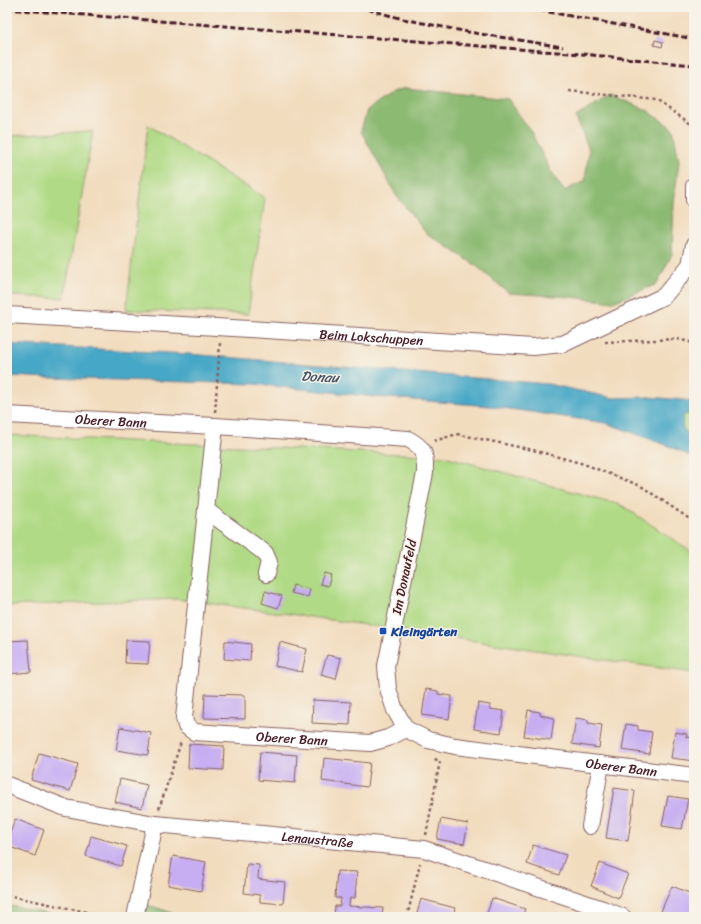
<svg xmlns="http://www.w3.org/2000/svg" width="701" height="924" font-family="Sriracha,sans-serif">
	<style>
		.green { fill: #b0da85; stroke: #7d7c58 }
		.forest { fill: #8cba72; stroke: #6b6c4e }
		.water { fill: #46a7c6; stroke: #486378 }
		.building { fill: #c7aef2 }
		.lines { fill: none; stroke-linecap: round; stroke-linejoin: round }
		.minor-casing { stroke: #85615e; stroke-width: 18 }
		.path { stroke: #85615e; stroke-width: 2.5; stroke-dasharray: 3 3; stroke-linecap: butt }
		.minor { stroke: #fff; stroke-width: 16 }
		.rail { stroke: #4a1f2b; stroke-width: 3; stroke-dasharray: 6 3; stroke-linecap: butt }
		.transit-dot { fill: #1a4fb4; stroke: #f7f3e8; stroke-width: 1.5 }
		.labels { text-anchor: middle; dominant-baseline: central; stroke-width: 3; stroke-linejoin: round; paint-order: stroke }
		.street-label { font-size: 13px; fill: #4a1f2b; stroke: #f7f3e8 }
		.transit-label { font-size: 13px; font-weight: bold; fill: #164399; stroke: #f7f3e8; text-anchor: start }
		.water-label { font-size: 14px; font-style: italic; fill: #485569; stroke: #f7f3e8 }
	</style>
	<rect width="100%" height="100%" fill="#f7f3e8"/>
	<filter id="ink" filterUnits="userSpaceOnUse"><feTurbulence type="fractalNoise" baseFrequency=".025" numOctaves="2"/><feDisplacementMap in="SourceGraphic" scale="8" xChannelSelector="R" yChannelSelector="G"/><feConvolveMatrix kernelMatrix="1 2 1 2 8 2 1 2 1" color-interpolation-filters="sRGB"/></filter>
	<filter id="wash" filterUnits="userSpaceOnUse"><feTurbulence type="fractalNoise" baseFrequency=".012" numOctaves="4" result="noise"/><feDisplacementMap in="SourceGraphic" scale="16" xChannelSelector="R" yChannelSelector="G"/><feGaussianBlur stdDeviation="0.9" result="paint"/><feColorMatrix in="noise" values="0 0 0 0 0 0 0 0 0 0 0 0 0 0 0 0 0 1.4 0 .05"/><feComposite in="paint" operator="in"/></filter>
	<g filter="url(#wash)">
		<rect width="100%" height="100%" fill="#f2dcbe"/>
		<!-- green -->
		<path class="green" d="M148 125 265 198 248 314 126 310Z
			M93 131 64 298 7 296V136Z
			M690 414 694 416V438L682 428 683 415Z
			M7 435 444 456 621 505 694 553V673L297 615 176 599 7 606Z"/>
		<!-- forest -->
		<path class="forest" d="M405 88 508 99 530 130 551 172 564 191 585 181 589 150 576 117 610 95 647 110 673 129 679 161 674 203 672 254 657 284 613 302 571 297 509 293 474 264 426 233 396 195 361 131 367 110 393 92Z
			M7 905 63 917H7Z
			M148 905 185 917H141Z"/>
		<!-- water -->
		<path class="water" d="M7 344 189 354 548 384 613 398 649 397 694 401V416L690 414 683 415 682 428 694 438V458L674 448 606 423 489 406 376 397 254 384 50 378 7 376Z"/>
		<g id="blocks">
			<!-- building -->
			<path class="building" d="M655 40 663 42 662 47 654 45Z
				M324 573 331 575 328 586 320 584Z
				M293 585 310 589 308 597 291 593Z
				M265 591 282 596 278 608 262 603Z
				M28 640 31 672 8 674 7 641Z
				M126 640 150 641 148 664 125 663Z
				M225 641 251 644 250 661 224 659Z
				M280 642 307 649 302 672 275 666Z
				M327 655 341 658 336 679 321 675Z
				M426 689 438 691V694L452 696 449 719 422 715Z
				M205 694 245 695V719L204 718Z
				M313 700 351 702 350 725 312 723Z
				M478 703 490 705V709L504 711 501 733 474 729Z
				M528 710 540 712V715L554 718 551 740 524 736Z
				M576 718 588 720V723L602 725 599 748 572 744Z
				M626 724 638 726V730L652 732 649 754 622 750Z
				M120 727 151 733 148 755 116 750Z
				M675 732 687 734 686 737 694 738V761L671 758Z
				M189 744 224 746 223 770 188 768Z
				M260 752 297 755 295 783 258 780Z
				M39 753 78 764 70 791 31 780Z
				M324 758 370 763 367 787 322 781Z
				M120 779 147 785 142 808 115 802Z
				M614 788 635 791 628 841 606 838Z
				M668 796 688 799 682 829 662 826Z
				M15 819 44 830 35 856 7 846V842Z
				M441 819 468 824 464 844 437 839Z
				M91 836 127 846 121 866 86 856Z
				M533 845 566 855 559 875 527 864Z
				M173 856 206 862 201 891 168 885Z
				M600 863 628 874 618 898 591 886Z
				M247 864 259 865 258 879 285 882 283 904 260 902V895L244 893Z
				M337 871 357 872 355 898H350L349 906 383 908 382 917H334L335 906H340L341 898H335Z
				M672 886 694 895V907L690 917H674L661 911Z
				M492 898 525 909 522 917H486Z
				M421 899 455 908 453 917H416Z"/>
		</g>
	</g>
	<g filter="url(#ink)">
		<use href="#blocks" fill-opacity="0" stroke="#85615e" stroke-width="1"/>
		<g class="lines">
			<defs>
				<g id="minor">
					<path d="M694 186V200"/>
					<path id="s1" d="M7 315 200 326 533 347 563 344 664 296 690 265 694 245"/>
					<path id="s2" d="M7 415 215 426 408 439C426 449 425 453 425 473L386 666 388 689 395 710 406 729"/>
					<path id="s3" d="M215 426 184 718 186 726 194 732 370 743 388 738 406 729"/>
					<path d="M206 510 265 553 269 562 266 574"/>
					<path id="s4" d="M406 729 428 740 455 746 694 776"/>
					<path id="s5" d="M7 785 66 808 155 824 424 849 603 909 623 917"/>
					<path d="M590 826 601 764"/>
					<path d="M135 917 155 824"/>
				</g>
			</defs>
			<!-- minor casing -->
			<use href="#minor" class="minor-casing"/>
			<!-- path -->
			<path class="path" d="M569 91 656 100 694 126
				M605 342 677 339 694 343
				M215 412 220 343
				M434 441 457 434 533 450 584 464 641 486 694 522
				M159 809 181 742
				M426 835 440 761 432 758
				M7 895 109 917
				M407 917 420 863"/>
			<!-- minor -->
			<use href="#minor" class="minor"/>
			<!-- rail -->
			<path class="rail" d="M359 7 403 19 468 32 563 47
				M522 7 694 39
				M7 9 582 54 693 65"/>
		</g>
	</g>
	<!-- markers -->
	<rect class="transit-dot" x="379" y="627" width="8" height="8" rx="2"/>
	<g class="labels">
		<!-- street labels -->
		<g class="street-label">
			<text stroke="none"><textPath href="#s1" startOffset="365">Beim Lokschuppen</textPath></text>
			<text stroke="none"><textPath href="#s2" startOffset="104">Oberer Bann</textPath></text>
			<text transform="translate(404 577) rotate(-78)">Im Donaufeld</text>
			<text stroke="none"><textPath href="#s3" startOffset="410">Oberer Bann</textPath></text>
			<text stroke="none"><textPath href="#s4" startOffset="220">Oberer Bann</textPath></text>
			<text stroke="none"><textPath href="#s5" startOffset="317">Lenaustraße</textPath></text>
		</g>
		<!-- transit labels -->
		<g class="transit-label">
			<text x="391" y="631">Kleingärten</text>
		</g>
		<!-- water labels -->
		<g class="water-label">
			<text transform="translate(320 377) rotate(3)">Donau</text>
		</g>
	</g>
	<!-- margin -->
	<rect width="701" height="924" fill="none" stroke="#f7f3e8" stroke-width="24"/>
</svg>
